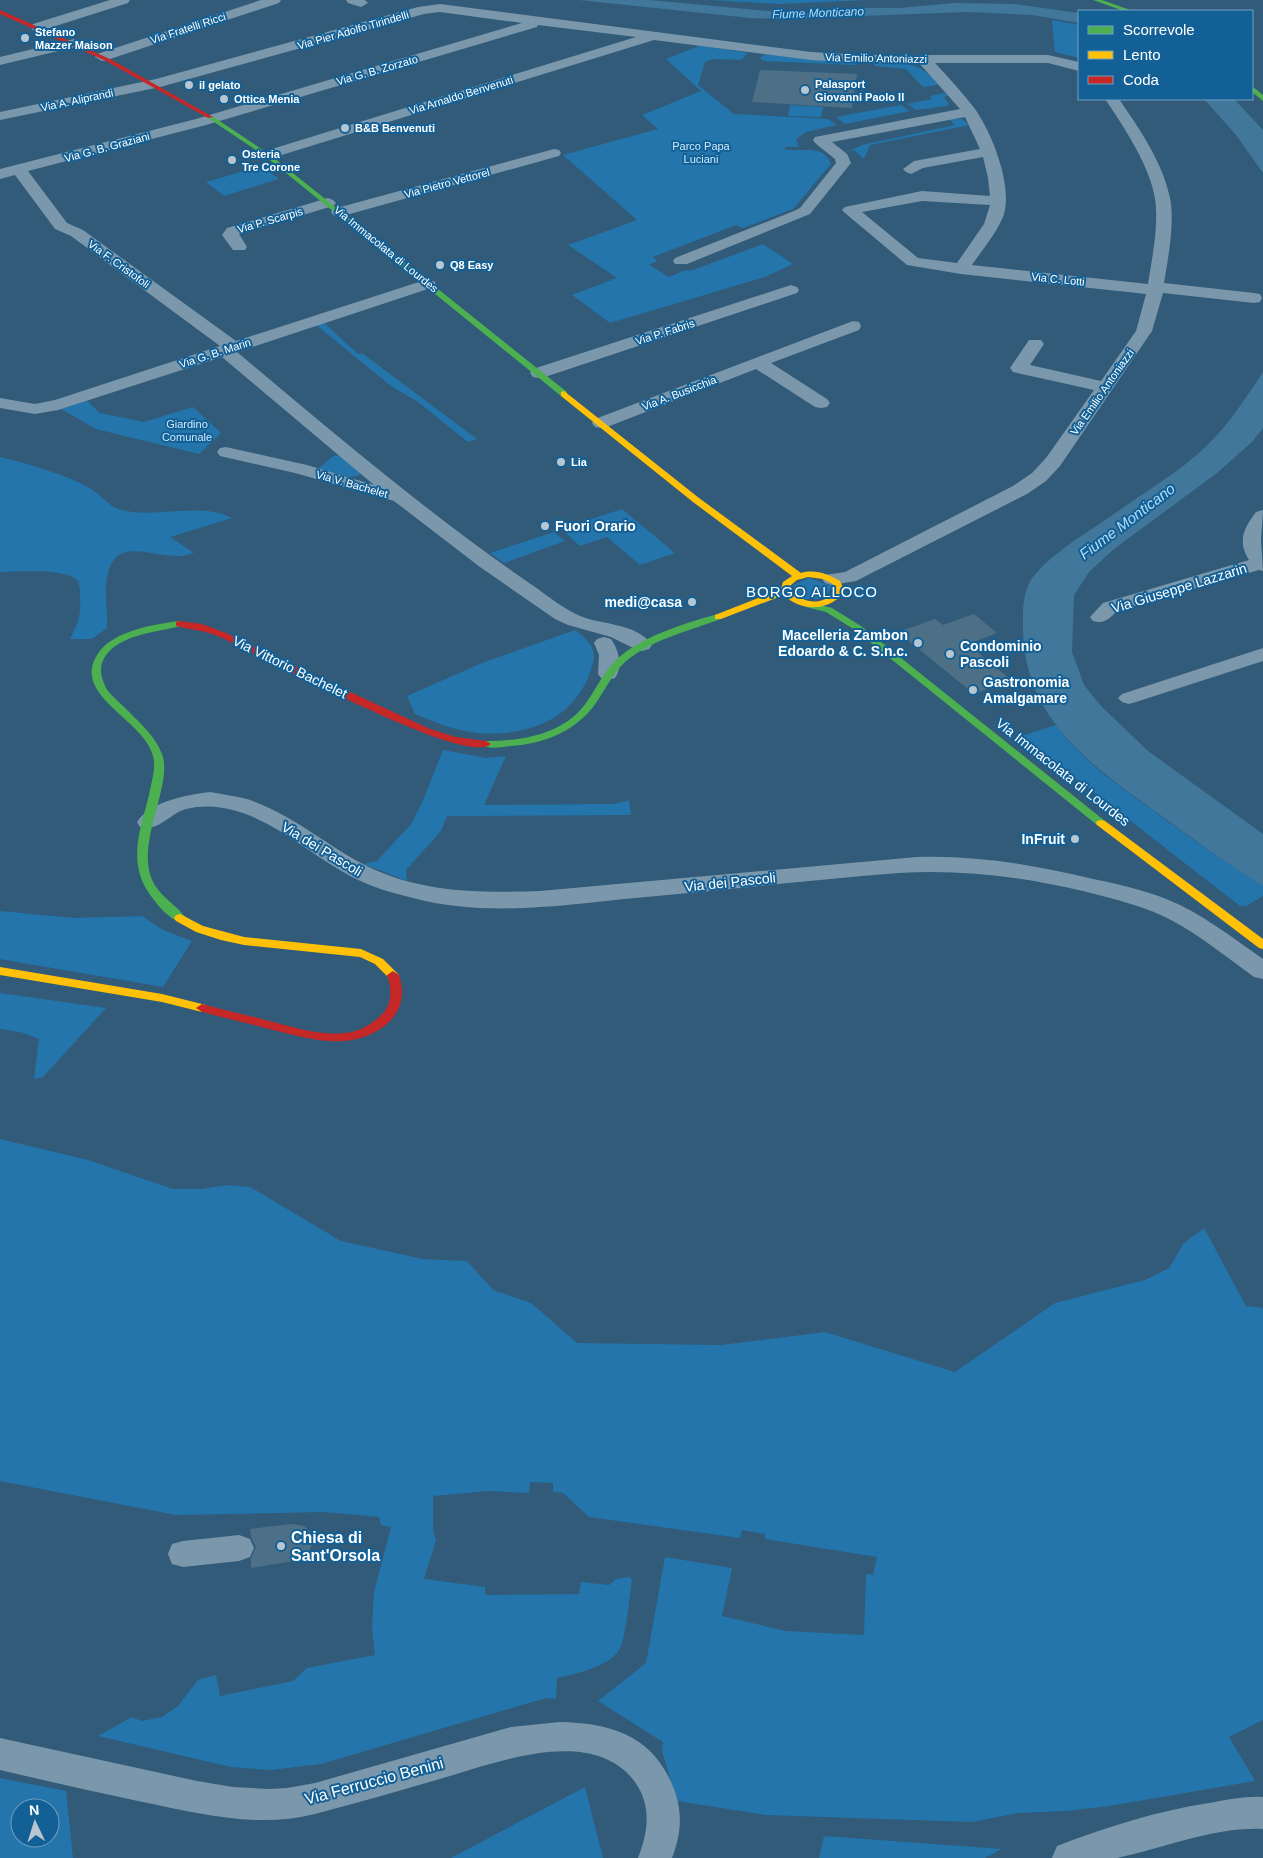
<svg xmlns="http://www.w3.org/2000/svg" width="1263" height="1858" font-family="Arial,sans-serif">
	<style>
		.green { fill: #2475ab; fill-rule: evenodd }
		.water { fill: #42779c }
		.building { fill: #4e7087 }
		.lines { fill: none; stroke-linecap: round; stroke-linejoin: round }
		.street { fill: #7b97ab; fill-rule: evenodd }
		.fast { fill: #4caf50; fill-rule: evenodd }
		.slow { fill: #ffc107; fill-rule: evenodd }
		.jam { fill: #c62828; fill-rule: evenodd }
		.poi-dot { fill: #b7c6d0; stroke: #136096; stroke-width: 2 }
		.labels { text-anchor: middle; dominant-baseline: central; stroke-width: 4; stroke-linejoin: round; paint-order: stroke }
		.far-street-label { font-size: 11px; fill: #fff; stroke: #136096 }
		.far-poi-label { font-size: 11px; font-weight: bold; fill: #fff; stroke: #136096; text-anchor: start }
		.far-park-label { font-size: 11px; fill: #cbe9fd; stroke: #136096 }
		.far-water-label { font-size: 12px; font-style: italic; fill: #b0dcf9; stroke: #136096 }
		.poi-label { font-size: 14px; font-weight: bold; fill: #fff; stroke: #136096; text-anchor: start }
		.street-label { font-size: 14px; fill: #fff; stroke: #136096 }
		.water-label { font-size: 15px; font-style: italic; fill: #b0dcf9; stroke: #136096 }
		.neighbourhood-label { font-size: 15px; letter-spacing: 1px; fill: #fff; stroke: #136096 }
		.near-poi-label { font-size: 16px; font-weight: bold; fill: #fff; stroke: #136096; text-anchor: start }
		.near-street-label { font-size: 16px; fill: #fff; stroke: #136096 }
	</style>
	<rect width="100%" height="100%" fill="#315b78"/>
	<!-- green -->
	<path class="green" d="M709 0H867L780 4Z
		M1052 20 1079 25V58L1055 52Z
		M701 45 748 53 741 60 713 59 705 62 698 85 734 114 828 119 837 125 806 132 796 139 799 147H786L784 149C800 153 824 143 831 164L793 209 743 228 736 225 653 257 657 261 649 265 669 277 683 271 693 270 763 244 793 264 765 277 610 323 572 295 617 278 568 245 637 220 563 155 658 129 642 115 701 91 666 59Z
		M767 54 856 63 857 64 855 65 764 61 760 59 762 56Z
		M875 63C903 63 920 60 938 85L923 87 906 69 875 66 874 65Z
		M944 93 949 95 944 97 949 104 947 106 916 110 907 104 932 99 930 96Z
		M790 105 823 107 821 117 788 116Z
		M901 105 910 111 845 124 836 117Z
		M948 118 962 119 970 125 870 145 864 159 854 150 843 152 854 149 862 145 955 125Z
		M262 166 279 179 224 196 206 182Z
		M323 322 358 354 362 353 477 439 468 442 418 402 391 386 315 324Z
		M86 400 100 413 144 422 193 407 221 433 199 454 96 429 61 409Z
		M339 455 360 472 359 476 350 477 318 469 333 456Z
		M0 457C25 463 73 476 94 491 102 496 108 505 118 509 155 520 198 501 232 518L170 537 194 553C189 554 184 556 179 556 147 557 111 533 106 585 105 600 108 613 107 628L92 639H70C73 632 78 624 79 617 81 610 81 584 77 580 64 568 17 572 0 572Z
		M622 509 675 553 640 565 607 537 580 546 561 529Z
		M554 532 565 541 504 563 490 553Z
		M809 578 832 586 825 599H800L793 585Z
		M575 630C596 646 598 653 588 678 571 715 542 729 503 733 467 736 447 727 415 714L407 696 482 663Z
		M1056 725C1084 764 1124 789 1162 817 1195 841 1228 865 1263 886V896L1246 906H1240L1021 736Z
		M443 750 486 758 506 756 484 805 614 804 629 800 631 815 447 816 441 831 406 870 407 881 364 864 377 861 411 824 422 803Z
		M0 911 74 918 142 916 163 930 192 941 163 987 0 959Z
		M0 993 106 1008 43 1077 34 1079 39 1039 20 1032 0 1029Z
		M0 1139 88 1160 173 1189H201L228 1185 250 1187 341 1241 423 1259 467 1261 493 1290 531 1303 577 1343 721 1345 825 1332 955 1372 1055 1303 1145 1280 1169 1268 1184 1243 1204 1228 1246 1306 1263 1308V1720L1229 1737 1255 1781 1109 1806 1065 1811 1018 1813 972 1822 766 1815 677 1801 662 1751 663 1742 598 1701 646 1663 665 1557 732 1568 722 1616 786 1631 864 1635 866 1574 873 1575 877 1557 765 1539V1534L742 1530 740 1538 589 1517 563 1493 553 1492V1483L530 1482 529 1493 490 1491 433 1496V1531L436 1540 424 1579 485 1587V1595L579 1594 581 1582 609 1585 616 1579 629 1577 632 1580C629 1598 627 1630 621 1646 614 1666 575 1674 557 1678L556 1699 546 1698 321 1764 271 1770 231 1767 98 1736 132 1717 142 1721 162 1717 178 1706 198 1680 216 1675 220 1696 293 1681 307 1668 375 1655 372 1628 374 1592 391 1527 381 1525 379 1517 324 1512 176 1515 0 1481Z
		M0 1778 66 1791 73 1858H0ZM20 1808H50V1838H20Z
		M585 1787 603 1858H451Z
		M824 1836 1002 1849 985 1858H819Z"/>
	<!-- water -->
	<path class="water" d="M579 0H650L800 14 862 8H899L955 3 1014 4 1079 13V23L1032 15 967 12 784 19 750 18Z
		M1204 99H1234L1263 130V173L1236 135Z
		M1263 372V428L1252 442 1217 473 1114 549 1089 572 1074 595 1072 652 1084 685 1101 706 1148 751 1263 834V886C1228 865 1196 841 1163 817 1095 768 1024 722 1023 628 1023 610 1022 592 1033 577 1054 551 1087 533 1114 514 1149 489 1190 466 1218 434 1235 415 1249 393 1263 372Z"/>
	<!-- building -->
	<path class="building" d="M760 70 857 74 852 108 752 102Z
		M974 614 997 633 968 644 1011 680 974 694 898 632 935 619 943 625Z
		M291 1524 304 1526 312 1534V1545L306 1557 293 1561 251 1568V1558L256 1547 251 1537 250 1529Z"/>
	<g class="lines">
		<!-- street -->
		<path class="street" d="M110 0H130L128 3 43 30H33L31 27 33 24Z
			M261 0H281L279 3 107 60 102 61 95 57 97 54Z
			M346 0H365L368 3 361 7 348 3Z
			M440 4 811 52 865 55H1048L1079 62V71L1048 63H935C949 78 963 93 975 109 992 133 1014 188 1003 217 996 234 982 250 972 265L1148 284C1152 258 1159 226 1155 199 1151 168 1123 125 1105 99H1119C1139 128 1163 163 1170 198 1175 222 1168 259 1164 283L1254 293 1260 294 1262 298 1260 302 1254 303 1163 293 1152 331 1060 466 1046 481 1027 494 856 581 832 585 825 583 822 579 825 575 845 572 1013 486 1032 473 1046 458 1094 390 1013 372 1010 368 1029 340H1041L1044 344 1030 365 1101 381 1136 331 1146 294 961 274 907 265 845 213 842 210 845 207 922 191 990 196 988 178 983 157 923 168 911 174 906 172 903 169 914 161 980 149 965 117 832 142 847 154 851 163 810 214 687 264H675L673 261 675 258 794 211 800 208 836 163 835 159 815 143 813 140 815 137 960 109 919 63H865L811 60 654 40 272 158H262L260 155 262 152 636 37 538 25 537 27 206 125 28 171 67 223 83 230 236 341 422 281H434L436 284 434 287 237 352C335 434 432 517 538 589 551 599 565 609 580 616 602 625 637 623 652 645L649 649 642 651 635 649 611 637 568 625 555 619 480 567 394 501 295 473 220 456 217 452 220 448 226 447 307 465 374 485 222 357 58 410 35 414 0 408V398L35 404 55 400 220 346 71 236 55 229 15 175 0 179V169L196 119 522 23 440 12 424 14 160 87 0 120V112L156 79 418 7ZM922 201 990 205 984 224 957 263 918 258 862 212Z
			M74 39 79 40 81 43 79 46 0 65V57Z
			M554 149 559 150 561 153 559 156 339 217 333 215 331 212 333 209Z
			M328 198 333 200 336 203 333 206 239 234 247 247 245 250H233L222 235 227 228Z
			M791 285 797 287 799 290 797 293 545 377 539 378 533 377 530 373 533 369Z
			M853 321 859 322 861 326 859 330 771 363 827 399 830 403 827 407 821 408 815 407 756 369 607 427 601 428 595 427 592 423 595 419Z
			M1263 510 1261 540 1263 571 1259 570 1117 611C1109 619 1105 624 1093 621L1090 617 1103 603 1249 560C1237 541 1244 528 1256 512Z
			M604 637 611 639C619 650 623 667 615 678L608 680 601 678 598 674 599 655 594 643 597 639Z
			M1263 648V661L1136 702 1129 704 1122 702 1118 698 1122 694Z
			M210 792C222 794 235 796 247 799 293 814 329 848 371 868 424 893 483 893 540 891L917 857C977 855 1035 865 1093 879 1123 885 1153 892 1180 905 1210 920 1236 940 1263 959V979L1254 977C1228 958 1202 937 1173 921 1145 906 1114 899 1083 891 1022 877 962 869 899 873 811 880 723 890 635 898 564 905 488 917 417 899 396 894 374 888 354 878 315 858 276 821 233 810 217 806 202 805 186 809 169 814 159 832 140 827L137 822C151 801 187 795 210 792Z
			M239 1535 250 1539 254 1548 250 1557 239 1561 183 1567 172 1564 168 1554 172 1544 183 1541Z
			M560 1722C610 1723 651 1735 672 1784 683 1810 682 1832 672 1858H638C648 1833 652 1806 635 1782 592 1724 495 1763 440 1779 398 1791 357 1803 315 1814 256 1829 197 1813 138 1801 92 1791 46 1781 0 1770V1738L197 1781 233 1787 269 1789 287 1788 315 1783 511 1727Z
			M1263 1797V1829C1213 1827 1165 1848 1117 1858 1098 1858 1071 1858 1052 1858L1057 1846C1106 1827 1157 1811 1209 1803 1227 1800 1245 1796 1263 1797Z"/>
		<!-- fast -->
		<path class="fast" d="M1093 0H1102L1133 11H1124Z
			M1252 86 1263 95V101L1252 92Z
			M208 116H212L269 154 567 392V396H561L265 156 208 118Z
			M809 602 832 608 861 626 1105 821 1106 823 1105 825H1097L855 630 826 612 806 607 804 605Z
			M718 614 721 615V619C691 630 657 638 630 658 615 669 608 685 598 700 579 730 545 744 510 746 502 747 487 750 481 744L486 741C524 741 566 734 588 700 599 684 607 666 623 654 647 635 688 622 718 614Z
			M179 621 182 622V626C158 632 113 634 102 663 99 672 103 683 108 691 112 696 117 700 122 705 136 719 155 735 162 754 173 783 139 837 150 874 156 895 174 902 186 918L180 922C170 919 160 908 154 900 126 866 139 834 149 795 151 784 155 772 154 761 150 720 67 697 99 652 114 631 155 624 179 621Z"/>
		<!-- slow -->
		<path class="slow" d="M564 391 699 498 801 573C815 569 828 574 840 581L845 592 843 594C827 611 801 612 784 595L721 619H715V615L781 589 783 582 792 576 693 502 561 396V392ZM808 577 823 579 833 584 835 592C821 606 804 604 790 590L791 585 797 580Z
			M1101 820 1105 821 1263 939V949L1259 948 1097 825 1096 823 1097 821Z
			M180 914 203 926 244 937 361 949 383 959 399 975 397 978H389L375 964 360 957 244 945 221 940 196 932 176 921 174 918 176 915Z
			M0 967 162 994 206 1005 208 1008 202 1012 162 1002 0 975Z"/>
		<!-- jam -->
		<path class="jam" d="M0 10 110 59 213 117 208 118 106 61 0 14Z
			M179 621 202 624 226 633 307 672 430 729 456 737 486 741 491 744C466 768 256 652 220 637 205 630 191 630 176 626V622Z
			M393 971 399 975C405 993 402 1011 387 1024 351 1053 310 1039 269 1029 247 1023 224 1018 202 1012L196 1008 202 1004C224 1010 247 1015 269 1021 294 1027 319 1036 345 1033 358 1032 369 1026 379 1017 393 1006 392 990 387 975Z"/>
	</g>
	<!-- markers -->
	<g class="poi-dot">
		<circle cx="25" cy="38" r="5"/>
		<circle cx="189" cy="85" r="5"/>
		<circle cx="805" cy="90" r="5"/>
		<circle cx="224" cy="99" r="5"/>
		<circle cx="345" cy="128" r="5"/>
		<circle cx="232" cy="160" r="5"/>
		<circle cx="440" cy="265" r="5"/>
		<circle cx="561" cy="462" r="5"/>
		<circle cx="545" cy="526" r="5"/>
		<circle cx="692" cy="602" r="5"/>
		<circle cx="918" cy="643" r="5"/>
		<circle cx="950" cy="654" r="5"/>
		<circle cx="973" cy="690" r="5"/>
		<circle cx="1075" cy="839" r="5"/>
		<circle cx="281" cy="1546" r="5"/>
	</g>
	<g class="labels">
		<!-- far-street labels -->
		<g class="far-street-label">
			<text transform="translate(188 28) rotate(-18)">Via Fratelli Ricci</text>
			<text transform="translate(353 30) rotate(-16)">Via Pier Adolfo Tirindelli</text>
			<text transform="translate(876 58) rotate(1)">Via Emilio Antoniazzi</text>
			<text transform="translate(377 70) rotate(-16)">Via G. B. Zorzato</text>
			<text transform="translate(461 95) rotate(-17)">Via Arnaldo Benvenuti</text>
			<text transform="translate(77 100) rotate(-12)">Via A. Aliprandi</text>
			<text transform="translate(107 147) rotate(-15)">Via G. B. Graziani</text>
			<text transform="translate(447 183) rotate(-15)">Via Pietro Vettorel</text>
			<text transform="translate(270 220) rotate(-16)">Via P. Scarpis</text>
			<text transform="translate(386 249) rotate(39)">Via Immacolata di Lourdes</text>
			<text transform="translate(119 264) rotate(36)">Via F. Cristofoli</text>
			<text transform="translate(1058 279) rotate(6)">Via C. Lotti</text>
			<text transform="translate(665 332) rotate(-18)">Via P. Fabris</text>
			<text transform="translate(215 353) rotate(-18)">Via G. B. Marin</text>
			<text transform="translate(1102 392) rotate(-55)">Via Emilio Antoniazzi</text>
			<text transform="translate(679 393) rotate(-21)">Via A. Busicchia</text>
			<text transform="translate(352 484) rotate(16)">Via V. Bachelet</text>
		</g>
		<!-- far-poi labels -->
		<g class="far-poi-label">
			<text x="35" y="32">Stefano<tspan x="35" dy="13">Mazzer Maison</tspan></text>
			<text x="815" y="84">Palasport<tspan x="815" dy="13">Giovanni Paolo II</tspan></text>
			<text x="199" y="85">il gelato</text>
			<text x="234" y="99">Ottica Menia</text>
			<text x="355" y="128">B&amp;B Benvenuti</text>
			<text x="242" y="154">Osteria<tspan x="242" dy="13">Tre Corone</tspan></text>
			<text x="450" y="265">Q8 Easy</text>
			<text x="571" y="462">Lia</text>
		</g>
		<!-- far-park labels -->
		<g class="far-park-label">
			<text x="701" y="146">Parco Papa<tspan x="701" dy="13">Luciani</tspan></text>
			<text x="187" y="424">Giardino<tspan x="187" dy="13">Comunale</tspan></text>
		</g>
		<!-- far-water labels -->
		<g class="far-water-label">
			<text transform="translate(818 13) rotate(-2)">Fiume Monticano</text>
		</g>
		<!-- poi labels -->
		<g class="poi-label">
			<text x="555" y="526">Fuori Orario</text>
			<text x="682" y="602" text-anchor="end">medi@casa</text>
			<text x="908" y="635" text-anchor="end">Macelleria Zambon<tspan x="908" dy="16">Edoardo &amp; C. S.n.c.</tspan></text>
			<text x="960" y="646">Condominio<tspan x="960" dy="16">Pascoli</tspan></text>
			<text x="983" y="682">Gastronomia<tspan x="983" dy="16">Amalgamare</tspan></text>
			<text x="1065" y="839" text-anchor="end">InFruit</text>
		</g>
		<!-- street labels -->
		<g class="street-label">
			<text transform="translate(1179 588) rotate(-17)">Via Giuseppe Lazzarin</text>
			<text transform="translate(290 667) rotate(26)">Via Vittorio Bachelet</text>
			<text transform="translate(1063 772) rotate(38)">Via Immacolata di Lourdes</text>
			<text transform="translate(322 849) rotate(31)">Via dei Pascoli</text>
			<text transform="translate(730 882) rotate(-6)">Via dei Pascoli</text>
		</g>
		<!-- water labels -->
		<g class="water-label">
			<text transform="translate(1127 521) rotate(-37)">Fiume Monticano</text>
		</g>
		<!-- neighbourhood labels -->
		<g class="neighbourhood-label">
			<text x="812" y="591">BORGO ALLOCO</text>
		</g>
		<!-- near-poi labels -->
		<g class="near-poi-label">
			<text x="291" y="1537">Chiesa di<tspan x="291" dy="18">Sant'Orsola</tspan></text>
		</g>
		<!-- near-street labels -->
		<g class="near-street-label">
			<text transform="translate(374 1781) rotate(-15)">Via Ferruccio Benini</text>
		</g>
	</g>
	<!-- legend -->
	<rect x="1078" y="10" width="175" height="90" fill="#136096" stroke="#71a0c0"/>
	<rect x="1088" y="26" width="25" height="8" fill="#4caf50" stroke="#71a0c0"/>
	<text x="1123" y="35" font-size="15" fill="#ffffff">Scorrevole</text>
	<rect x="1088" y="51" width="25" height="8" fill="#ffc107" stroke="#71a0c0"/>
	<text x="1123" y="60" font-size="15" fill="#ffffff">Lento</text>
	<rect x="1088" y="76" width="25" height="8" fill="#c62828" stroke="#71a0c0"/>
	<text x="1123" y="85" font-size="15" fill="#ffffff">Coda</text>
	<!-- north arrow -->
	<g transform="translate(35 1823) rotate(356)"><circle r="24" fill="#136096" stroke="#71a0c0"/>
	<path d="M0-4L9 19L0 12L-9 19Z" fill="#b7c6d0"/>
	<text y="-8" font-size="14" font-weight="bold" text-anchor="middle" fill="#ffffff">N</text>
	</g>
</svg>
